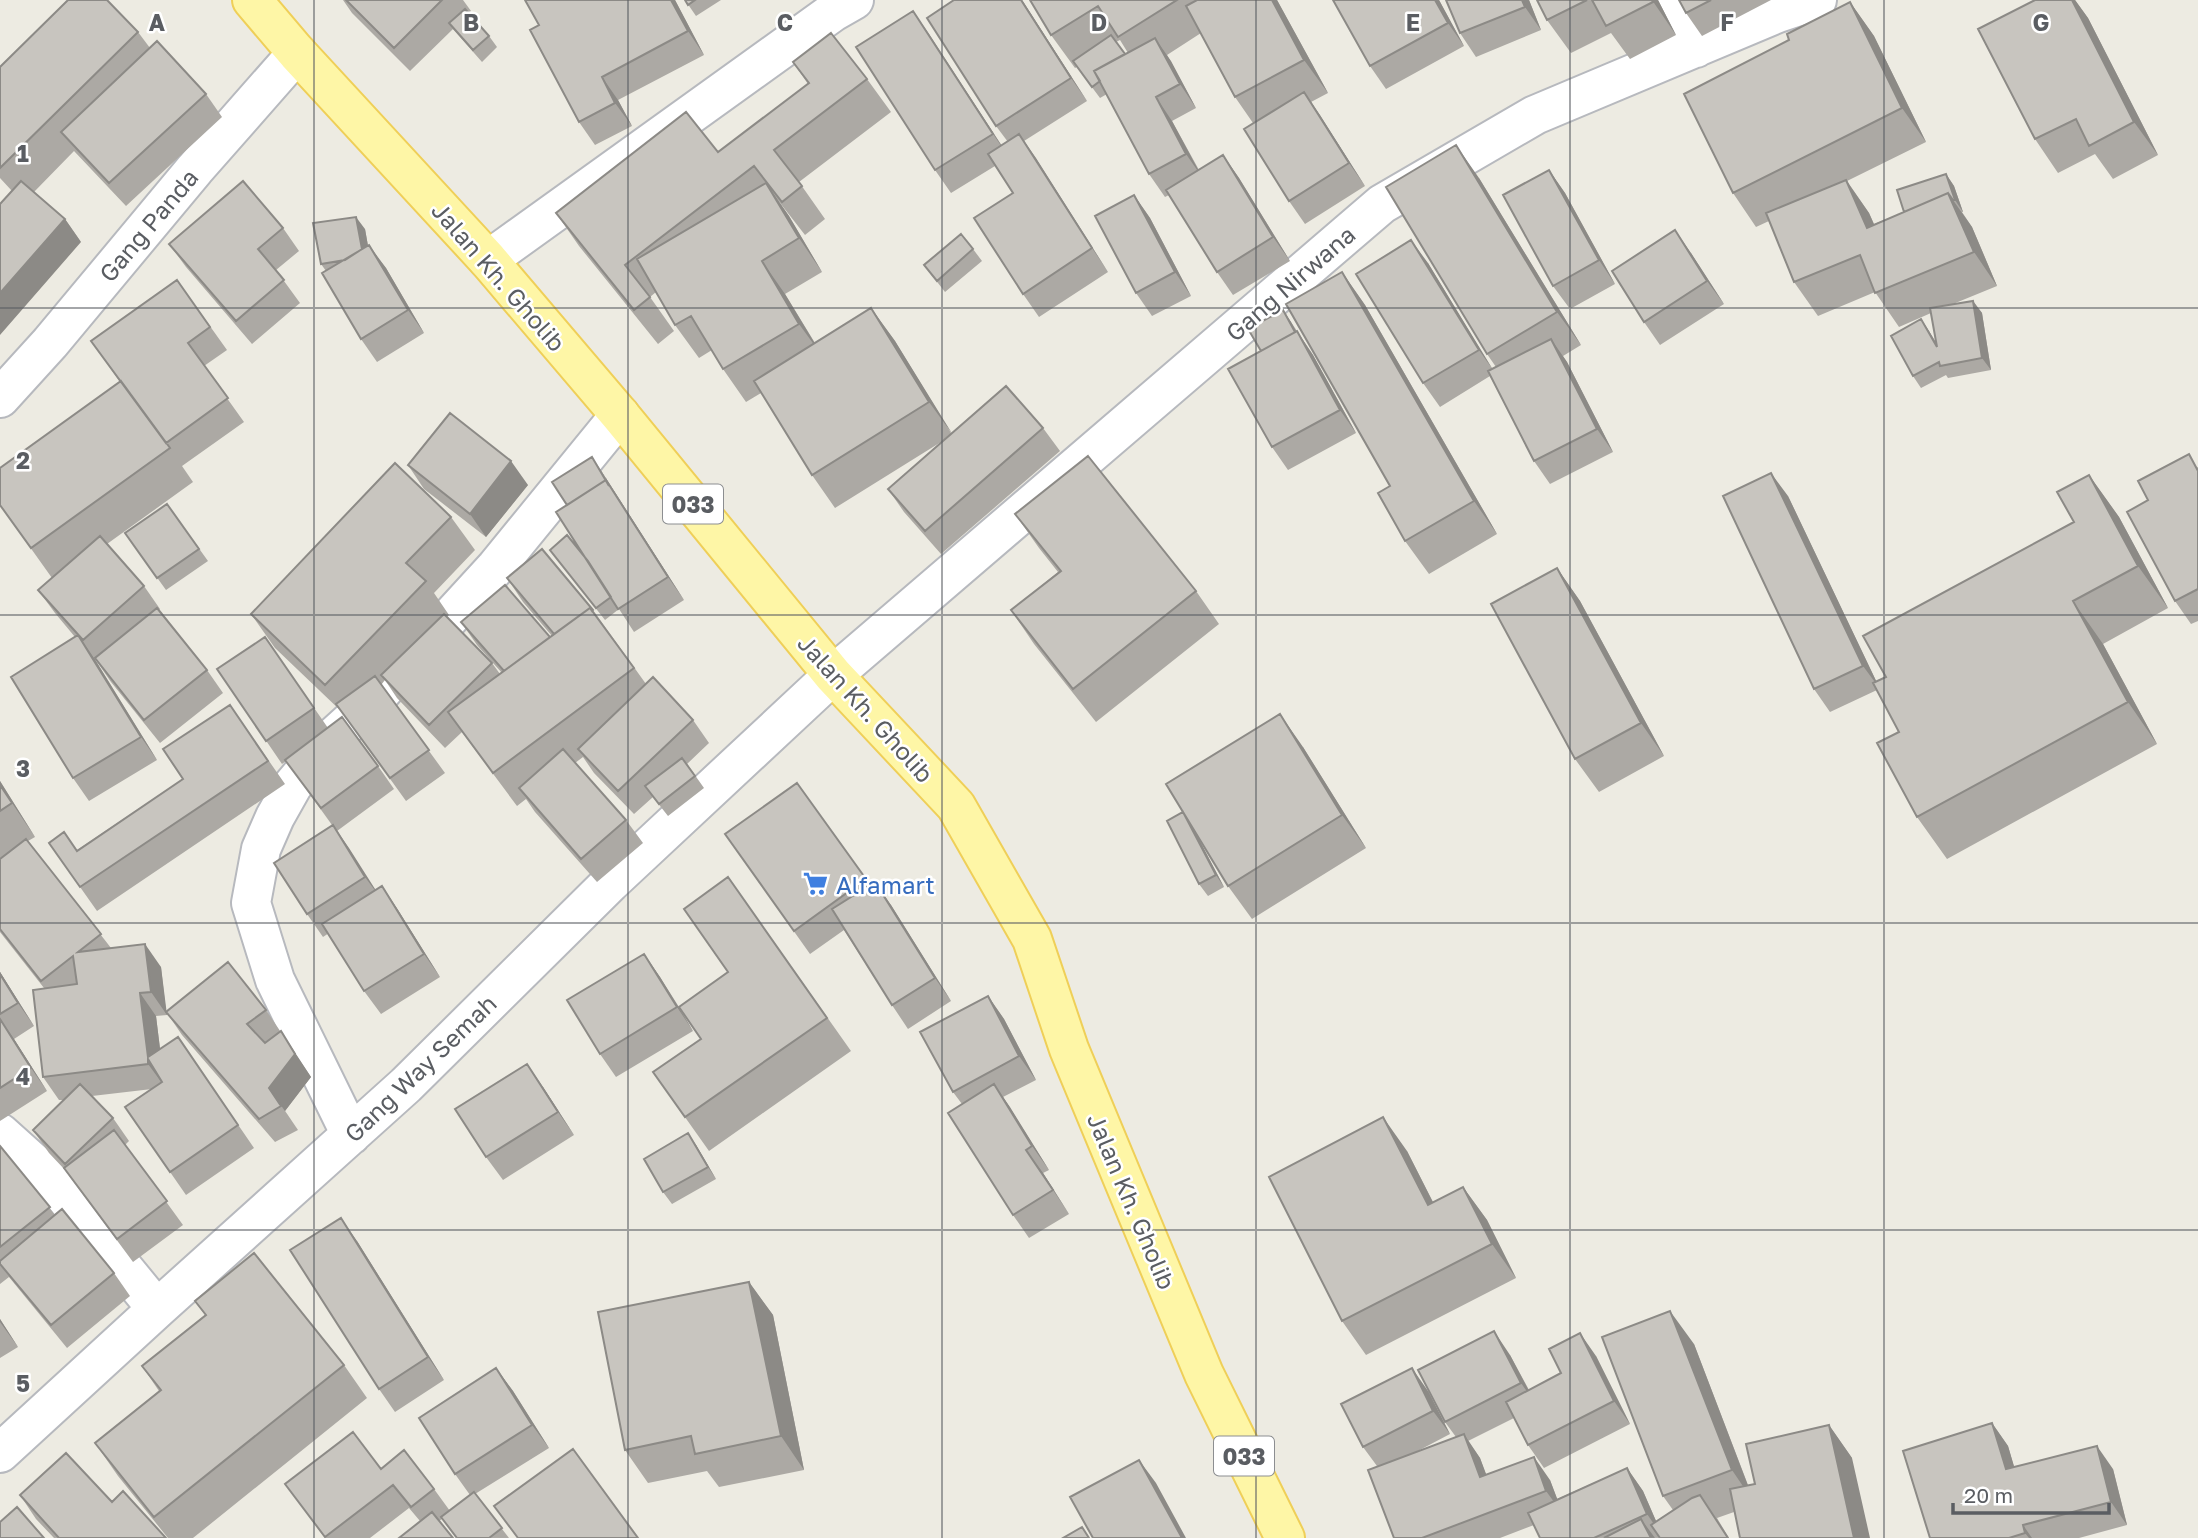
<svg xmlns="http://www.w3.org/2000/svg" width="2198" height="1538" font-family="'Golos Text',sans-serif">
	<style>
		.lines { fill: none; stroke-linecap: round; stroke-linejoin: round }
		.minor-casing { stroke: #b7b9be; stroke-width: 42 }
		.major-casing { stroke: #efcf58; stroke-width: 42 }
		.minor { stroke: #fff; stroke-width: 38 }
		.major { stroke: #fef6a6; stroke-width: 38 }
		.wall { fill: #aca9a4; fill-rule: evenodd }
		.shaded-wall { fill: #8c8a86 }
		.building { fill: #c8c5bf; stroke: #8c8a86; stroke-width: 2 }
		.grid { fill: none; stroke: #5a5d62; stroke-width: 2; stroke-opacity: 0.55 }
		.labels { text-anchor: middle; dominant-baseline: central; stroke-width: 5; stroke-linejoin: round; paint-order: stroke }
		.shield { fill: #fff; stroke: #8c8e91; stroke-width: 2 }
		.shield-label { font-size: 23px; font-weight: bold; fill: #5a5d62 }
		.street-label { font-size: 24px; fill: #5a5d62; stroke: #fff }
		.shop-label { font-size: 24px; fill: #366cbe; stroke: #fff; text-anchor: start }
		.grid-label { font-size: 23px; text-anchor: middle; font-weight: bold; fill: #5a5d62; stroke: #fff; stroke-width: 5; stroke-linejoin: round; paint-order: stroke }
	</style>
	<rect width="100%" height="100%" fill="#edebe2"/>
	<g class="lines">
		<defs>
			<path id="minor" d="M1670 0 1696 48
				M488 260 833 12 854 0
				M0 398 50 343 195 169 297 53
				M0 1133 48 1176 157 1309
				M351 1135 275 980 251 903 261 849 275 817 293 785 313 761 331 739 375 699 496 567 620 415
				M0 1453 157 1309 406 1085 610 883 833 675 1382 204 1535 115 1778 13 1817 0"/>
			<path id="major" d="M252 0 297 53 488 260 620 415 833 675 956 806 1032 939 1069 1049 1204 1374 1285 1538"/>
		</defs>
		<!-- minor casing -->
		<use href="#minor" class="minor-casing"/>
		<!-- major casing -->
		<use href="#major" class="major-casing"/>
		<!-- minor -->
		<use href="#minor" class="minor"/>
		<!-- major -->
		<use href="#major" class="major"/>
	</g>
	<!-- wall -->
	<path class="wall" d="M343 0H463L471 11 469 13 489 36 497 47 482 62 453 29 410 71 352 13Z
		M675 0 704 55 618 100 632 126 595 145 579 122 539 25Z
		M685 0H721L696 16Z
		M1022 0 1087 101 1024 141 1108 272 1039 317 1023 294 1013 193 995 166 951 193 935 170 913 11 1002 146 1008 142 996 126Z
		M1030 0H1277L1328 93 1311 102 1365 186 1305 224 1289 201 1253 123 1235 97 1201 33 1167 55 1196 108 1172 121 1199 170 1223 155 1239 178 1290 261 1233 295 1217 272 1169 195 1165 197 1149 174 1107 94 1100 98 1077 67 1075 68 1051 35ZM1120 40 1128 53 1125 54 1116 42Z
		M1439 0 1464 46 1386 89 1370 66Z
		M1529 0 1541 30 1476 57 1460 33Z
		M1537 0H1658L1676 35 1630 59 1611 33 1571 53 1547 20Z
		M1679 0H1771L1702 36 1686 13Z
		M2035 0H2075L2088 18 2158 155 2113 179 2095 154 2058 173 2035 139Z
		M1850 2 1874 36 1926 142 1847 181 1869 213 1874 224 1904 212 1946 174 1954 186 1963 212H1962L1972 227 1997 286 1953 304 1973 301 1982 313 1991 370 1948 378 1946 375 1921 388 1913 376 1921 319 1936 342 1931 313 1899 327 1875 292 1818 316 1794 282 1769 221 1756 227 1733 193 1789 40Z
		M138 32 150 48 206 94 222 117 126 206 74 151 34 192 65 219 81 242 12 191 0 178V67Z
		M793 62 867 79 891 112 799 182 825 219 805 235 777 199 789 216 822 272 785 294 815 343 871 308 895 341 951 433 1043 428 1060 451 941 554 904 512 888 489 941 442 835 508 812 475 761 393 746 402 723 369 712 350 699 358 675 325 656 292 650 297 674 331 658 344 579 246 556 213 718 152 808 84Z
		M1549 170 1565 193 1615 284 1570 309 1553 286Z
		M1479 178 1581 345 1563 356 1567 362 1613 452 1550 484 1534 461 1490 376 1440 407 1423 383 1428 263 1492 369 1496 367 1487 354Z
		M1134 195 1150 218 1191 296 1152 316 1136 293Z
		M283 228 299 251 276 270 300 303 252 344 186 267 169 244Z
		M365 229 368 246 386 268 424 333 377 362 361 339 326 271 321 264Z
		M973 249 982 261 945 292 924 265Z
		M1691 253 1724 304 1660 345 1644 322Z
		M1342 272 1365 305 1497 534 1429 574 1405 541 1390 486Z
		M177 280 227 350 204 366 244 422 182 466 193 482 107 544 144 586 160 609 159 610 207 670 223 693 160 743 111 682 93 656 157 760 89 801 73 778 75 637 55 613 38 590 52 578 0 505 120 382 91 341Z
		M1283 310 1313 355 1356 433 1288 470 1272 447 1261 351Z
		M408 465 528 485 486 537 424 489Z
		M2198 467V621L2191 624 2175 601 2148 500Z
		M600 469 684 600 634 632 619 609 605 620 550 550 588 561 567 505Z
		M2089 475 2119 517 2168 608 2103 644 2157 744 1947 859 1917 817 1899 732 1877 690 1830 712 1814 689 1788 496 1876 681 1886 677 2074 522Z
		M167 504 208 561 166 590 125 533Z
		M1015 514 1196 591 1219 624 1096 722 1034 644 1011 610 1058 572 1039 548Z
		M451 517 475 550 434 593 449 615 447 617 492 663 500 674 502 673 477 645 461 622 550 637 552 636 523 602 507 578 593 610 646 684 693 720 709 743 687 764 704 788 668 816 653 797 634 814 594 773 583 757 575 763 626 820 643 843 597 882 535 812 526 799 517 806 462 732 445 748 397 698 385 680 381 685 445 773 406 801 342 712 275 648 251 614Z
		M1557 568 1580 601 1664 756 1599 792 1575 759Z
		M265 637 328 728 378 766 394 789 337 831 335 829 375 890 382 886 398 910 440 977 381 1014 364 991 329 933 323 937 307 914 332 825 286 761 282 764 217 669Z
		M230 705 285 784 97 911 49 843 77 850 183 779Z
		M1303 747 1366 848 1252 919 1228 886 1194 830 1224 887 1208 896 1199 884 1167 821Z
		M0 781 35 837 28 841 111 948 161 967 166 1012 266 1010 311 1077 285 1111 298 1130 275 1142 182 1035 167 1013V1015L156 1016 160 1049 178 1037 254 1148 186 1195 125 1107 152 1089 92 1096 113 1118 129 1141 125 1145 183 1225 133 1262 65 1170 49 1153 33 1130 64 1100H59L43 1077 44 988 0 932Z
		M797 783 870 885 891 905 951 1001 908 1029 892 1005 844 930 810 954 725 834Z
		M728 877 851 1051 709 1151 653 1072 701 1039 681 1010 693 1031 616 1077 600 1054 644 954 660 977 679 1007 728 972Z
		M0 972 34 1026 14 1039 47 1091 0 1121Z
		M988 996 1004 1019 1036 1080 1003 1097 1049 1170 1043 1173 1069 1214 1029 1238 1013 1215 962 1104 953 1092Z
		M543 1087 574 1135 503 1180 486 1157Z
		M696 1145 716 1179 672 1204 663 1192Z
		M0 1146 55 1215 114 1273 130 1296 67 1348 9 1277 0 1284Z
		M1407 1151 1433 1202 1463 1187 1487 1220 1516 1278 1366 1355 1342 1321Z
		M357 1241 444 1380 395 1412 379 1389Z
		M749 1282 773 1315 804 1470 719 1487 707 1471 648 1483 625 1450Z
		M195 1301 344 1365 367 1398 193 1538H168L118 1476 95 1443 159 1391 142 1366 205 1315Z
		M0 1319 18 1347 0 1358Z
		M1694 1344 1748 1485 1755 1484 1829 1425 1852 1458 1734 1512 1717 1518 1729 1538H1540L1534 1525 1500 1538H1394L1377 1466 1363 1447 1428 1391 1450 1434 1412 1454 1456 1437 1445 1422 1510 1355 1529 1390 1596 1356 1630 1424 1544 1468 1528 1445 1514 1418 1468 1441 1480 1458 1486 1475 1550 1480 1557 1499 1627 1468 1643 1491 1656 1521 1673 1510 1663 1496Z
		M496 1368 513 1391 549 1448 475 1494 509 1538H456L442 1519 439 1521H420L409 1508 370 1538H325L285 1484 381 1469 434 1489 450 1511 470 1495 455 1474Z
		M1992 1423 2008 1446 2014 1467 2113 1469 2127 1525 2079 1538H1930Z
		M20 1495 112 1502 166 1538H54L36 1519Z"/>
	<!-- shaded-wall -->
	<path class="shaded-wall" d="M671 0H675L704 55 688 31Z
		M1021 0H1022L1087 101 1071 78Z
		M1272 0H1277L1328 93 1304 60Z
		M1435 0H1439L1464 46 1448 23Z
		M1522 0H1529L1541 30 1525 7Z
		M1652 0H1658L1676 35Z
		M2072 0H2075L2088 18 2158 155 2134 122Z
		M1850 2 1874 36 1926 142 1902 108Z
		M913 11 929 34 1009 157 993 134Z
		M1155 38 1171 61 1196 108 1180 84Z
		M602 77 618 100 632 126 615 103Z
		M1304 92 1320 115 1365 186 1349 163Z
		M1156 97 1172 121 1202 177 1186 154Z
		M1019 134 1036 158 1108 272 1092 248Z
		M1456 145 1479 178 1581 345 1557 312Z
		M1223 155 1239 178 1290 261 1273 237Z
		M1549 170 1565 193 1615 284 1599 260Z
		M1946 174 1954 186 1963 212 1955 200Z
		M1846 180 1869 213 1890 261 1867 228Z
		M766 183 789 216 822 272 799 238Z
		M1948 193 1972 227 1997 286 1974 252Z
		M1134 195 1150 218 1191 296 1175 272Z
		M356 217 365 229 372 268 363 256Z
		M65 219 81 242 0 335V293Z
		M1675 230 1691 253 1724 304 1707 281Z
		M1411 240 1428 263 1495 373 1479 350Z
		M369 245 386 268 424 333 408 310Z
		M762 261 785 294 823 357 799 324Z
		M1342 272 1365 305 1497 534 1474 501Z
		M1973 301 1982 313 1991 370 1982 358Z
		M871 308 895 341 953 435 929 402Z
		M1283 310 1291 322 1307 351 1299 339Z
		M1921 319 1929 331 1945 359 1937 347Z
		M1297 331 1313 355 1356 433 1340 410Z
		M1551 339 1567 362 1613 452 1597 429Z
		M592 457 600 469 684 600 668 577Z
		M511 461 528 485 486 537 470 514Z
		M1771 473 1788 496 1880 689 1863 666Z
		M2089 475 2119 517 2168 608 2138 566Z
		M1557 568 1580 601 1664 756 1641 723Z
		M2073 601 2103 644 2157 744 2128 702Z
		M78 635 94 658 157 760 141 737Z
		M1280 714 1303 747 1366 848 1342 815Z
		M0 781 35 837 12 803 0 785Z
		M1183 812 1191 824 1224 887 1216 875Z
		M333 825 349 848 382 900 365 877Z
		M875 882 891 905 951 1001 935 978Z
		M382 886 398 910 440 977 424 954Z
		M145 944 161 967 167 1015 151 992Z
		M644 954 660 977 693 1031 677 1007Z
		M0 972 34 1026 18 1003 0 974Z
		M140 993 156 1016 164 1081 148 1057Z
		M988 996 1004 1019 1036 1080 1019 1056Z
		M0 1019 14 1039 47 1091 31 1068Z
		M281 1031 311 1077 285 1111 298 1130 269 1088Z
		M148 1059 164 1083 165 1087 148 1064Z
		M527 1064 543 1087 574 1135 558 1112Z
		M994 1084 1010 1107 1049 1170 1032 1146Z
		M1383 1117 1407 1151 1451 1238 1428 1205Z
		M688 1133 696 1145 716 1179 708 1167Z
		M1026 1150 1043 1173 1069 1214 1053 1190Z
		M1463 1187 1487 1220 1516 1278 1492 1244Z
		M341 1218 357 1241 444 1380 428 1357Z
		M749 1282 773 1315 804 1470 781 1436Z
		M1670 1311 1694 1344 1755 1504 1732 1470Z
		M0 1319 18 1347 0 1322Z
		M1494 1331 1510 1355 1537 1406 1521 1383Z
		M1580 1333 1596 1356 1630 1424 1614 1401Z
		M496 1368 513 1391 549 1448 532 1425Z
		M1412 1368 1428 1391 1450 1434 1433 1411Z
		M1992 1423 2008 1446 2022 1493 2006 1469Z
		M1829 1425 1852 1458 1870 1538H1854Z
		M1464 1434 1480 1458 1496 1500 1480 1477Z
		M2097 1446 2113 1469 2127 1525 2111 1502Z
		M1534 1457 1550 1480 1563 1514 1546 1491Z
		M1139 1460 1156 1483 1186 1538H1182Z
		M1627 1468 1643 1491 1663 1537 1647 1514Z
		M1641 1519 1655 1538H1651Z
		M2023 1525 2032 1538H2029L2025 1533Z"/>
	<!-- building -->
	<path class="building" d="M68 0H107L138 32 0 168V67Z
		M346 0H442L394 48Z
		M525 0H671L688 31 602 77 615 103 579 122 530 30 539 25Z
		M685 0H695L688 5Z
		M954 0H1021L1071 78 996 126 927 18Z
		M1030 0H1177L1118 37 1098 6 1051 35Z
		M1197 0H1272L1304 60 1235 97 1186 6Z
		M1333 0H1435L1448 23 1370 66Z
		M1446 0H1522L1525 7 1460 33Z
		M1537 0H1587L1547 20Z
		M1592 0H1652L1653 2 1606 26Z
		M1679 0H1711L1686 13Z
		M2035 0H2072L2134 122 2089 146 2076 119 2035 139 1978 29Z
		M1850 2 1902 108 1733 193 1684 94 1789 40 1787 34Z
		M465 9 489 36 473 50 449 23Z
		M913 11 993 134 935 170 856 47Z
		M831 33 867 79 774 150 802 186 782 202 754 166 625 265 650 297 634 310 556 213 686 112 718 152 809 83 793 62Z
		M1111 35 1125 54 1094 71 1100 81 1092 87 1073 61Z
		M1155 38 1180 84 1156 97 1186 154 1149 174 1094 71Z
		M157 41 206 94 109 183 61 132Z
		M1304 92 1349 163 1289 201 1244 129Z
		M1019 134 1092 248 1023 294 974 218 1013 193 988 154Z
		M1456 145 1557 312 1487 354 1386 187Z
		M1223 155 1273 237 1217 272 1166 190Z
		M1549 170 1599 260 1553 286 1503 195Z
		M1946 174 1955 200H1953L1948 193 1904 212 1897 190Z
		M1846 180 1867 228 1948 193 1974 252 1875 293 1860 255 1794 282 1766 213Z
		M21 181 65 219 0 293V204Z
		M243 181 283 228 258 249 284 280 236 321 169 244Z
		M766 183 799 238 762 261 799 324 723 369 691 316 675 325 637 259Z
		M1134 195 1175 272 1136 293 1095 216Z
		M356 217 362 249 345 260 321 264 313 223Z
		M1675 230 1707 281 1644 322 1612 271Z
		M961 234 973 249 937 281 924 265Z
		M1411 240 1479 350 1423 383 1356 274Z
		M369 245 408 310 361 339 322 273Z
		M1342 272 1474 501 1405 541 1378 493 1390 486 1286 304Z
		M177 280 210 327 188 343 228 398 166 443 91 341Z
		M1973 301 1982 358 1940 366 1939 362 1913 376 1891 336 1921 319 1937 347 1930 308Z
		M871 308 929 402 812 475 754 381Z
		M1283 310 1295 332 1261 351 1248 329Z
		M1297 331 1340 410 1272 447 1228 369Z
		M1551 339 1597 429 1534 461 1488 371Z
		M121 381 170 448 31 548 0 505V468Z
		M1006 386 1043 428 925 531 888 489Z
		M450 413 511 461 470 514 408 465Z
		M2189 454 2198 471V589L2175 601 2127 512 2148 500 2138 481Z
		M1088 456 1196 591 1073 689 1011 610 1061 571 1015 514Z
		M592 457 609 486 606 480 567 505 552 482Z
		M395 463 451 517 406 563 426 581 325 685 251 614Z
		M1771 473 1863 666 1814 689 1723 496Z
		M2089 475 2138 566 2073 601 2128 702 1917 817 1877 743 1899 732 1873 683 1886 677 1863 636 2074 522 2057 492Z
		M606 480 668 577 618 609 556 512Z
		M167 504 199 549 157 578 125 533Z
		M567 535 588 561 611 597 596 608 550 550Z
		M100 536 144 586 83 640 38 590Z
		M542 549 593 610 592 611 590 608 554 634 507 578Z
		M1557 568 1641 723 1575 759 1491 604Z
		M505 585 550 637 504 671 461 622Z
		M157 608 207 670 144 720 95 658Z
		M590 608 634 668 493 773 448 712Z
		M444 614 492 663 429 725 381 675Z
		M78 635 141 737 73 778 11 677Z
		M265 637 314 708 266 741 217 669Z
		M375 676 429 750 390 778 336 704Z
		M653 677 693 720 618 791 578 749Z
		M230 705 268 761 80 887 49 843 64 832 77 851 183 779 163 749Z
		M1280 714 1342 815 1228 886 1166 784Z
		M342 717 378 766 321 808 285 760Z
		M563 749 626 820 581 859 519 788Z
		M682 758 695 776 659 804 645 786Z
		M797 783 866 879 794 931 725 834Z
		M0 785 12 803 0 811Z
		M1183 812 1216 875 1199 884 1167 821Z
		M333 825 365 877 307 914 274 863Z
		M26 839 101 934 78 952 145 944 151 992 140 993 148 1057 178 1037 238 1125 170 1172 125 1107 162 1082 148 1059V1064L43 1077 33 990 77 984 73 956 41 981 0 929V859Z
		M728 877 827 1018 685 1117 653 1072 701 1039 679 1007 728 972 684 909Z
		M875 882 935 978 892 1005 832 909Z
		M382 886 424 954 364 991 322 924Z
		M644 954 677 1007 600 1054 567 1000Z
		M228 962 266 1010 247 1024 265 1043 281 1031 295 1054 269 1088 281 1106 259 1119 166 1012Z
		M0 974 18 1003 0 1014Z
		M988 996 1019 1056 953 1092 920 1032Z
		M0 1019 31 1068 0 1088Z
		M527 1064 558 1112 486 1157 455 1109Z
		M80 1084 113 1118 65 1164 33 1130Z
		M994 1084 1032 1146 1026 1150 1053 1190 1013 1215 948 1113Z
		M1383 1117 1428 1205 1463 1187 1492 1244 1342 1321 1269 1177Z
		M114 1130 167 1201 117 1239 64 1168Z
		M688 1133 708 1167 663 1192 644 1159Z
		M0 1146 50 1207 0 1247Z
		M62 1209 114 1273 51 1325 0 1264V1261Z
		M341 1218 428 1357 379 1389 290 1250Z
		M254 1253 344 1365 154 1517 95 1443 161 1390 142 1366 206 1315 195 1301Z
		M749 1282 781 1436 695 1454 691 1436 625 1450 598 1312Z
		M1670 1311 1732 1470 1663 1496 1602 1337Z
		M1494 1331 1521 1383 1445 1422 1418 1370Z
		M1580 1333 1614 1401 1528 1445 1506 1402 1561 1373 1549 1349Z
		M496 1368 532 1425 455 1474 419 1418Z
		M1412 1368 1433 1411 1363 1447 1341 1404Z
		M1992 1423 2006 1469 2097 1446 2111 1502 2023 1525 2025 1533 2009 1538H1930L1903 1451Z
		M1829 1425 1854 1538H1740L1730 1489 1755 1484 1746 1444Z
		M353 1432 381 1469 404 1450 434 1489 411 1507 393 1485 325 1537 285 1484Z
		M1464 1434 1480 1477 1534 1457 1546 1491 1422 1538H1394L1368 1470Z
		M573 1449 638 1538H518L494 1506Z
		M66 1453 112 1502 123 1491 166 1538H59L20 1495Z
		M1139 1460 1182 1538H1093L1070 1497Z
		M1627 1468 1647 1514 1594 1538H1540L1528 1513Z
		M474 1492 502 1528 489 1538H457L441 1517Z
		M1700 1495 1728 1538H1660L1651 1525 1692 1498Z
		M17 1507 44 1538H0V1522Z
		M432 1512 453 1538H399Z
		M1641 1519 1651 1538H1604Z
		M1082 1527 1089 1538H1063Z"/>
	<!-- grid -->
	<path class="grid" d="M314 0V1538M628 0V1538M942 0V1538M1256 0V1538M1570 0V1538M1884 0V1538M0 308H2198M0 615H2198M0 923H2198M0 1230H2198"/>
	<!-- icons -->
	<defs>
		<symbol id="supermarket-bare" viewBox="-9 -9 18 18"><path d="M-6-5.5h2.5l.6 2H6L4.5 2H-2.5L-4.4-4H-6ZM-1.5 3.2a1.3 1.3 0 1 0 .1 0ZM3 3.2a1.3 1.3 0 1 0 .1 0Z" fill="#3f7fe0" stroke="#fff" stroke-width="2.5" paint-order="stroke"/></symbol>
	</defs>
	<g fill-rule="evenodd">
		<use href="#supermarket-bare" x="798" y="866" width="35" height="35"/>
	</g>
	<g class="labels">
		<!-- shield labels -->
		<g class="shield">
			<rect x="663" y="484.5" width="60" height="39" rx="5"/>
			<rect x="1214" y="1436.5" width="60" height="39" rx="5"/>
		</g>
		<g class="shield-label">
			<text x="693" y="504">033</text>
			<text x="1244" y="1456">033</text>
		</g>
		<!-- street labels -->
		<g class="street-label">
			<text transform="translate(148 225) rotate(-50)">Gang Panda</text>
			<text transform="translate(499 276) rotate(49)">Jalan Kh. Gholib</text>
			<text transform="translate(1290 283) rotate(-41)">Gang Nirwana</text>
			<text transform="translate(866 708) rotate(48)">Jalan Kh. Gholib</text>
			<text transform="translate(420 1068) rotate(-44)">Gang Way Semah</text>
			<text transform="translate(1132 1201) rotate(67)">Jalan Kh. Gholib</text>
		</g>
		<!-- shop labels -->
		<g class="shop-label">
			<text x="836" y="884">Alfamart</text>
		</g>
	</g>
	<g class="grid-label">
		<text x="157" y="31">A</text>
		<text x="471" y="31">B</text>
		<text x="785" y="31">C</text>
		<text x="1099" y="31">D</text>
		<text x="1413" y="31">E</text>
		<text x="1727" y="31">F</text>
		<text x="2041" y="31">G</text>
		<text x="23" y="162">1</text>
		<text x="23" y="469">2</text>
		<text x="23" y="777">3</text>
		<text x="23" y="1085">4</text>
		<text x="23" y="1392">5</text>
	</g>
	<!-- scale -->
	<path d="M1953 1503v10h156v-10" fill="none" stroke="#5a5d62" stroke-width="3.5"/>
	<text x="1964" y="1503" font-size="21" fill="#5a5d62" stroke="#ffffff" stroke-width="5" paint-order="stroke">20 m</text>
</svg>
